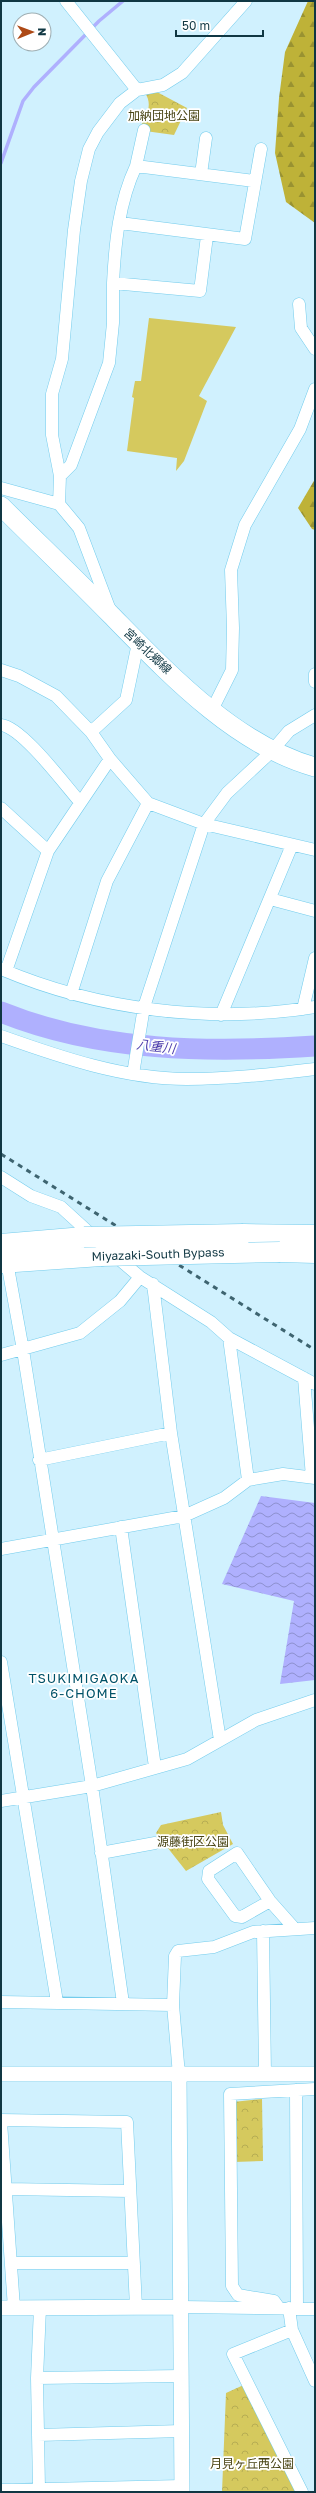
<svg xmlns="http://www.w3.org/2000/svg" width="316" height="2493" font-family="'Golos Text','Noto Sans JP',sans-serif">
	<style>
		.forest { fill: url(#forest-firs) }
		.park { fill: url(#park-crowns) }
		.pitch { fill: #d5c95e }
		.water { fill: url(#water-waves) }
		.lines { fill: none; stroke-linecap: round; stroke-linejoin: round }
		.stream { stroke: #afb0fe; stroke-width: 3.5 }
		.river { stroke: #afb0fe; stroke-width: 21 }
		.minor-casing { stroke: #73ccec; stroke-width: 13 }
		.tertiary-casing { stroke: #73ccec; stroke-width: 16 }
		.primary-casing { stroke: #73ccec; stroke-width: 20 }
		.trunk-casing { stroke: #73ccec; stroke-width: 21 }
		.minor { stroke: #fff; stroke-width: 12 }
		.tertiary { stroke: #fff; stroke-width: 15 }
		.primary { stroke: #fff; stroke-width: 19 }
		.trunk { stroke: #fff; stroke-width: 20 }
		.rail { stroke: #3e6470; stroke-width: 3; stroke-dasharray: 5 5; stroke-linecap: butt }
		.trunk-bridge-casing { stroke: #73ccec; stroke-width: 21; stroke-linecap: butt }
		.trunk-bridge { stroke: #fff; stroke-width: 20 }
		.labels { text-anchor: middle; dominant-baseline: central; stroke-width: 3.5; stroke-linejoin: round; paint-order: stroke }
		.park-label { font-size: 12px; fill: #484313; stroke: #fff }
		.street-label { font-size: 12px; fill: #103743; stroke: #fff }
		.water-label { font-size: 13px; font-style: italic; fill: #4e3fad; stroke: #fff }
		.neighbourhood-label { font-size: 13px; letter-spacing: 1px; fill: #005268; stroke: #fff }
	</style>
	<defs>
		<pattern id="forest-firs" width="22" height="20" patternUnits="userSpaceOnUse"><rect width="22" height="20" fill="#beb238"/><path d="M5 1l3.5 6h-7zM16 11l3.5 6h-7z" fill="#999231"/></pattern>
		<pattern id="park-crowns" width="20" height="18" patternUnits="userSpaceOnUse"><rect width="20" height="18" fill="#d5c95e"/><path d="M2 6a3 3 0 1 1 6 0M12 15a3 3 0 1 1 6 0" fill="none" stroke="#b6ad53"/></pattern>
		<pattern id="water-waves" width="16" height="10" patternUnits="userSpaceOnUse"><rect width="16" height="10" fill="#afb0fe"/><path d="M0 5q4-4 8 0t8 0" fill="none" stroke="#8d90cf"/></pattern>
	</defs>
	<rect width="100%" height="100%" fill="#d0f1fe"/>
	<!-- forest -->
	<path class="forest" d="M308 1H315V223L286 202 275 153 279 98 285 52Z
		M315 479V530L312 529 298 508Z"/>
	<!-- park -->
	<path class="park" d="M157 92 187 108 174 135 138 130C145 118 154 106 145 93Z
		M221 1812 223 1825 233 1844 186 1871 156 1833 161 1825Z
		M262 2099 263 2161 234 2162 233 2102Z
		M248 2383 296 2492H222L226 2393Z"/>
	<!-- pitch -->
	<path class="pitch" d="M149 318 236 327 199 396 207 401 184 461 176 471 177 458 127 451 134 398 132 397 135 381H141Z"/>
	<!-- water -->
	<path class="water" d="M261 1496 315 1503V1680L280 1684 294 1601 222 1584Z"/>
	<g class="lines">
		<!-- stream -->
		<path class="stream" d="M1 163 23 101 34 87 99 21 123 1"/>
		<!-- river -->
		<path class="river" d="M1 1012C100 1052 210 1053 315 1046"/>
		<defs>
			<path id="minor" d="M66 1 137 90
				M136 166 144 130
				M201 174 206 138
				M120 223 245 239 261 149
				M207 236 200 291 113 283C115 243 119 202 136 166L254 181
				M299 304 301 328 315 349
				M60 476 71 465 109 363 113 323V283
				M1 488 59 504 79 528 110 610
				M59 504 60 476 52 435V394L62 359 74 230 81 181 89 149 98 132 120 103 137 90 163 85 182 73 246 1
				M1 670 19 676 56 696 91 732 110 759 148 803 204 824 315 850
				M315 674V682
				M212 710 232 670 233 628 231 570 245 525 300 429 315 389
				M1 725C22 727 65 785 80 802
				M91 732 126 700 138 643
				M1 808 48 851
				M270 899 315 911
				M1 969C97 1010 212 1024 315 1007
				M6 971 48 851 110 759
				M71 994 107 881 148 803
				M303 1009 315 958
				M221 1015 292 845
				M1 1036C60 1057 124 1079 187 1079 230 1079 273 1074 315 1069
				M133 1074 144 1007 204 824 227 793 271 752 289 731 315 715
				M1 1177 31 1196 61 1207 95 1238
				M113 1254 140 1277 211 1322 229 1338 315 1384
				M7 1262 23 1350 92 1786 123 2003
				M153 1284 171 1433 220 1740
				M229 1338 248 1480
				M1 1355 80 1333 120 1301 140 1277
				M304 1378 312 1477
				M39 1460 171 1433
				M121 1527 155 1767
				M1 1549 184 1516 224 1498 248 1480 283 1474 315 1478
				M1 1662 57 2002
				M1 1801 92 1786 187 1759 256 1720 315 1700
				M101 1853 155 1843
				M270 1901 242 1917 235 1916 208 1879 209 1871 237 1853 270 1901 294 1928
				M263 1931 265 2074
				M1 2002 173 2005
				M179 2075 173 2005 175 1956 178 1951 214 1947 253 1932 315 1928
				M296 2090 297 2308
				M1 2120 127 2122 136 2307
				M1 2122 14 2308
				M6 2189 130 2191
				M11 2263H134
				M181 2307 315 2309
				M279 2308 274 2301 238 2295 232 2286 230 2094 315 2089
				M289 2308 292 2330 315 2381
				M292 2330 233 2354 302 2492
				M37 2378 181 2376
				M38 2435 182 2431
				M39 2489 37 2378 40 2308
				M1 2490 182 2486"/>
			<path id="tertiary" d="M1 2074H315
				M179 2075 182 2492
				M1 2308 181 2307"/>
			<path id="primary" d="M1 506C38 543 75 578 111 615 168 673 235 745 315 767"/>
			<path id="trunk" d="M243 1234 315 1235
				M1 1244 84 1237
				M280 1252 315 1253
				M1 1263 101 1256"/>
		</defs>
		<!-- minor casing -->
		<use href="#minor" class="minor-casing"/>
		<!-- tertiary casing -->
		<use href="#tertiary" class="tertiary-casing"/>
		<!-- primary casing -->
		<use href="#primary" class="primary-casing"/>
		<!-- trunk casing -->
		<use href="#trunk" class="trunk-casing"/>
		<!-- minor -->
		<use href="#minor" class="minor"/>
		<!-- tertiary -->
		<use href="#tertiary" class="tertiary"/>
		<!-- primary -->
		<use href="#primary" class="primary"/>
		<!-- trunk -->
		<use href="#trunk" class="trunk"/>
		<!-- rail -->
		<path class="rail" d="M1 1154 315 1350"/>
		<defs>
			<path id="trunk-bridge" d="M84 1237 243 1234
				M101 1256 280 1252"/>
		</defs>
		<!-- trunk-bridge casing -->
		<use href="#trunk-bridge" class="trunk-bridge-casing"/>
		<!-- trunk-bridge -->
		<use href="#trunk-bridge" class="trunk-bridge"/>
	</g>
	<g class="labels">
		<!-- park labels -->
		<g class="park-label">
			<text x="164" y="115">加納団地公園</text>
			<text x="193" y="1841">源藤街区公園</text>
			<text x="252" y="2463">月見ヶ丘西公園</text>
		</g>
		<!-- street labels -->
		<g class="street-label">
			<text transform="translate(148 651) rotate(43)">宮崎北郷線</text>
			<text transform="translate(158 1254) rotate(-2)">Miyazaki-South Bypass</text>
		</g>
		<!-- water labels -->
		<g class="water-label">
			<text transform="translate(156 1046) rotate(7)">八重川</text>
		</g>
		<!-- neighbourhood labels -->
		<g class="neighbourhood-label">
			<text x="84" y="1678">TSUKIMIGAOKA<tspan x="84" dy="15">6-CHOME</tspan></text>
		</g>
	</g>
	<!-- border -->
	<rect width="316" height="2493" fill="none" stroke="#103743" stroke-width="4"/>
	<!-- north arrow -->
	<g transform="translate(32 32) rotate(89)"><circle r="19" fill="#ffffff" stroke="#9fafb4"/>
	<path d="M0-3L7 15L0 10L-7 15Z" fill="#ad4916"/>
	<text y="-6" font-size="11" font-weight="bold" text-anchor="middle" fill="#103743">N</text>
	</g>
	<!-- scale -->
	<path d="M176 30v6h87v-6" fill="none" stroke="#103743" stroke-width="2"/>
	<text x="182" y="30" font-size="12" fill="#103743" stroke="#ffffff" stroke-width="3" paint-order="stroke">50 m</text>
</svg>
